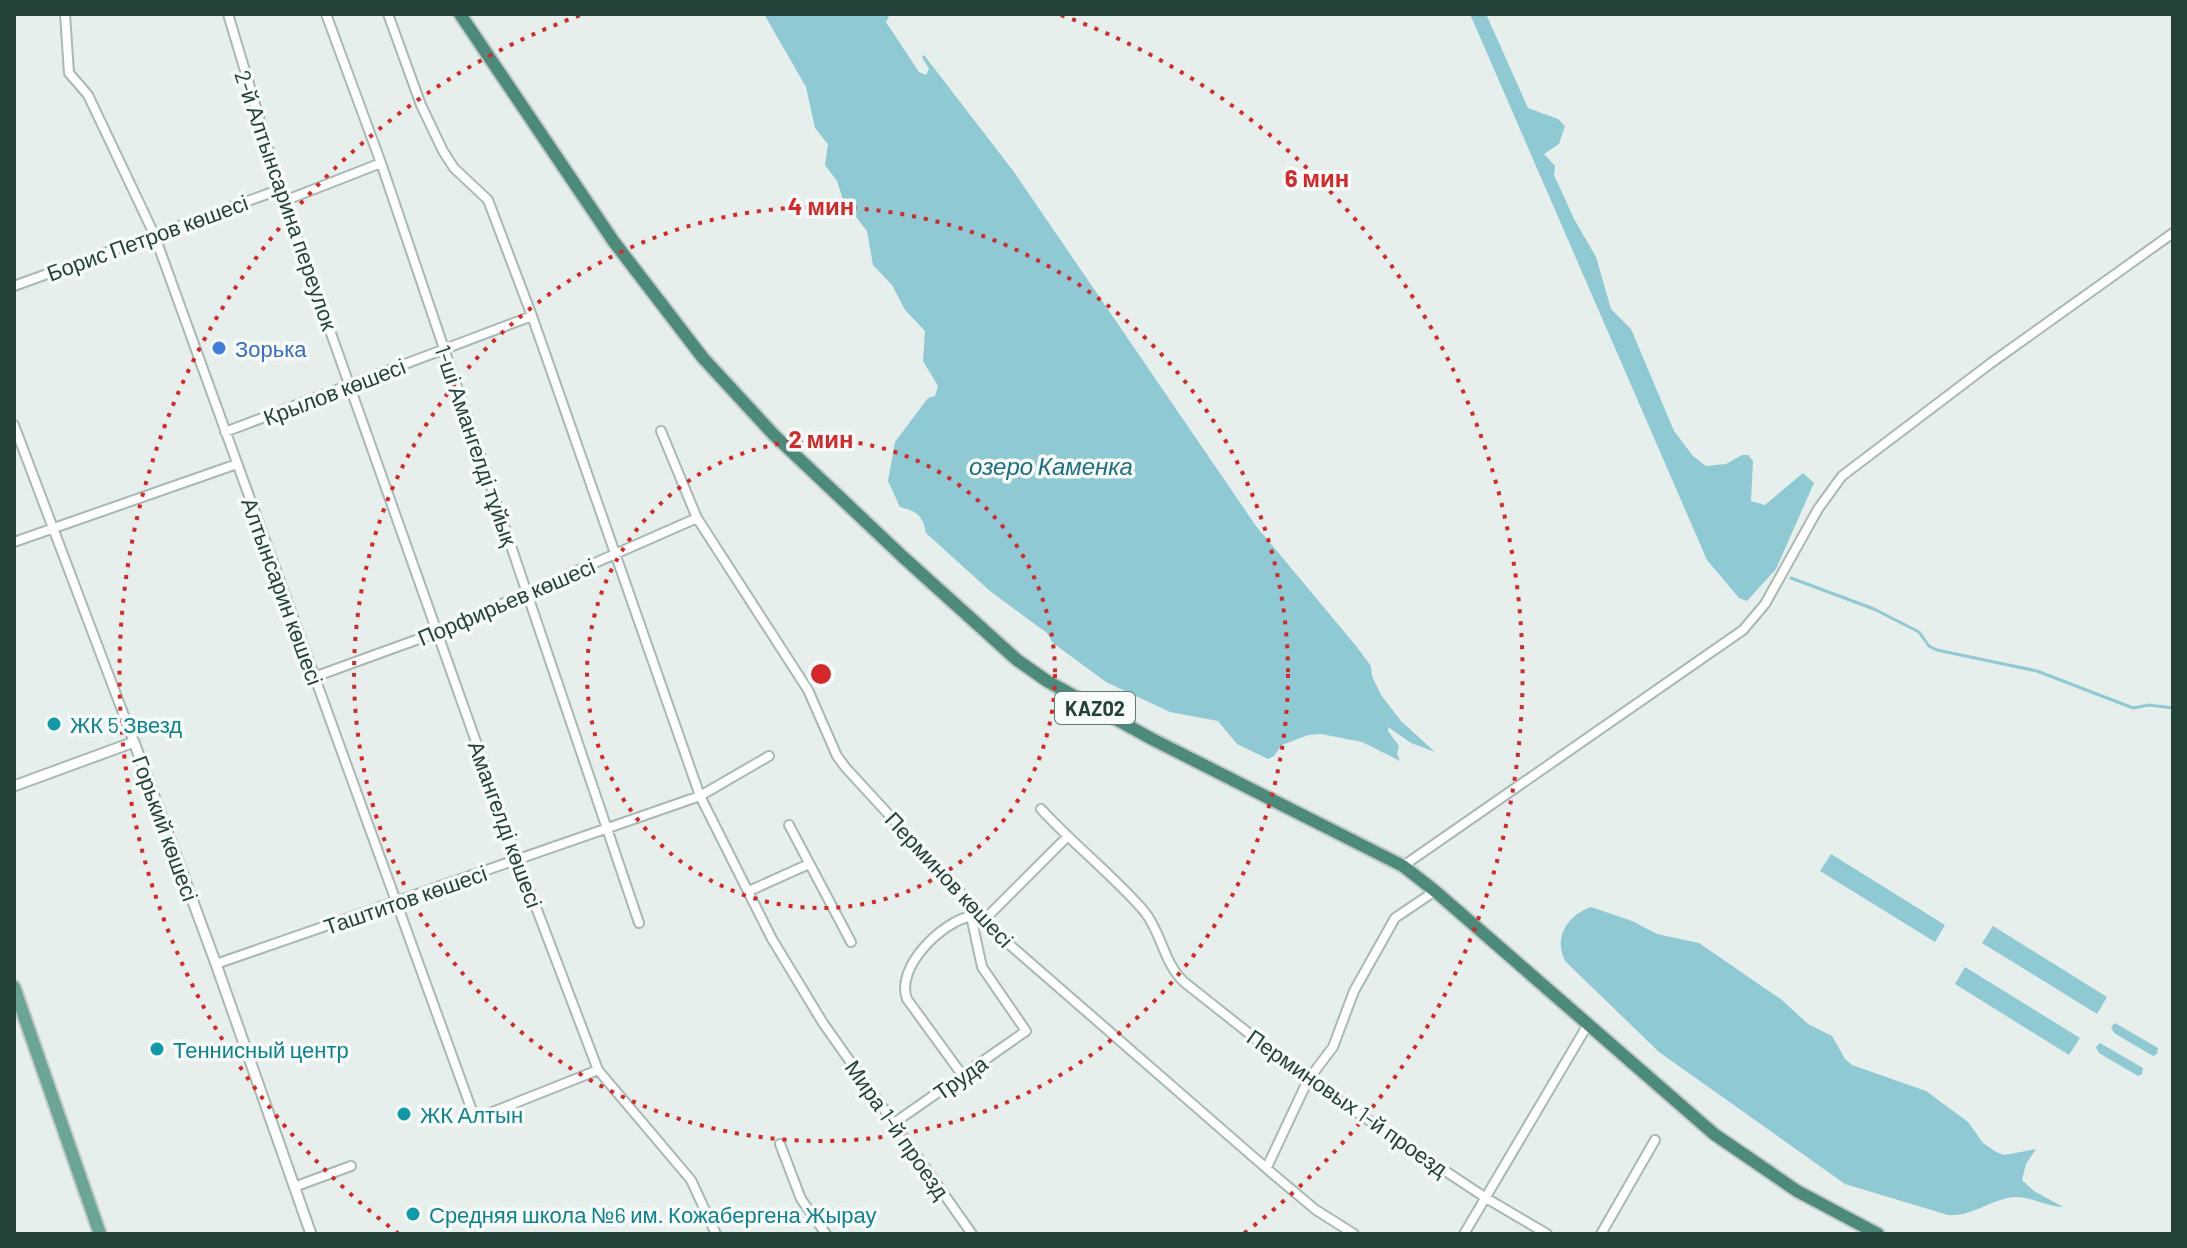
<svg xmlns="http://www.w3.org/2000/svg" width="2187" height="1248" font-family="Barlow,sans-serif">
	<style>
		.water { fill: #8ec9d4 }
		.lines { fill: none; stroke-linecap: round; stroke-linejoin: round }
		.stream { stroke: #8ec9d4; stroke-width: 3 }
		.minor-casing { stroke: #a8b8b2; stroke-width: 12 }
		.tertiary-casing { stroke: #a8b8b2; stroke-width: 13 }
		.primary-casing { stroke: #c2cac8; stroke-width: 16 }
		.trunk-casing { stroke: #c2cac8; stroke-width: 16 }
		.minor { stroke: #fff; stroke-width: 8 }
		.tertiary { stroke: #fff; stroke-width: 9 }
		.primary { stroke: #6aa596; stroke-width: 12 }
		.trunk { stroke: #4c8a7c; stroke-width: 12 }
		.ring { fill: none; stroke: #d62828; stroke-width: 4; stroke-dasharray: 4 8 }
		.shop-dot { fill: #3f7fe0; stroke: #f7fbf9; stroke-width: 3 }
		.culture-dot { fill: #0f9aa8; stroke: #f7fbf9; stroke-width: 3 }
		.labels { text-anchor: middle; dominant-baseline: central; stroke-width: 7; stroke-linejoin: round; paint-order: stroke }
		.shield { fill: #f7fbf9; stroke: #637a73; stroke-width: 2 }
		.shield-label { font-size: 20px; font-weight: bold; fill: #24423a }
		.street-label { font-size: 22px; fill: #24423a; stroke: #f7fbf9 }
		.shop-label { font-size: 22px; fill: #366cbe; stroke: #f7fbf9; text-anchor: start }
		.culture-label { font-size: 22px; fill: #0d838f; stroke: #f7fbf9; text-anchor: start }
		.water-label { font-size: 24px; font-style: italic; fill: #1c6f80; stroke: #f7fbf9 }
		.centre { fill: #d62828; stroke: #f7fbf9; stroke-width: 4 }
		.ring-label { font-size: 24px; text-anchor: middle; font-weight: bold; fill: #d62828; stroke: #f7fbf9; stroke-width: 7; stroke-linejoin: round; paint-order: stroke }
	</style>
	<rect width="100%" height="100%" fill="#e6efeb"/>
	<!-- water -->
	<path class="water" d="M764 14H890L886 22 919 72 926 75 929 69 922 57 924 55 1014 172 1256 526 1356 646 1371 666 1372 676 1381 695 1401 721 1435 752 1411 743 1388 727V731L1399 746 1397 753 1400 761 1362 742 1321 734 1308 735 1282 745 1274 756 1268 759 1237 744 1218 721 1170 712 1106 682 1053 643 1047 633 990 591 926 533C923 516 917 511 900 507L888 481 895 442 928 398 935 396 938 386 923 361 925 331 905 310 892 285 873 265 867 231 843 200 837 181 825 165 828 144 815 128 806 87Z
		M1470 14H1486L1528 108 1558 119 1565 126 1559 144 1544 154 1555 166 1554 175 1574 219 1596 257 1611 309 1631 329 1674 431 1693 456 1706 466 1726 464 1742 455H1748L1753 461 1751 501 1765 505 1803 473 1814 483 1776 569 1747 601 1739 598 1707 560Z
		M1831 854 1945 925 1935 942 1820 871Z
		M1591 907 1632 921 1657 934 1699 943 1782 1000 1808 1024 1832 1036 1845 1059 1852 1065 1926 1091 1968 1122 1983 1143 1996 1152 2004 1155 2036 1149 2026 1164 2022 1180 2034 1191 2063 1207C2046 1207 2031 1196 2014 1197 1991 1199 1972 1217 1948 1215L1845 1184 1659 1052 1565 961C1553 937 1568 915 1591 907Z
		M1993 926 2107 997 2097 1014 1982 943Z
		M1965 967 2080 1038 2069 1055 1955 984Z
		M2115 1023 2158 1048 2157 1054 2153 1056 2114 1033 2111 1027Z
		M2100 1043 2143 1068 2142 1074 2138 1076 2099 1053 2096 1047Z"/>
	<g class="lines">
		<!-- stream -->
		<path class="stream" d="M1791 578 1874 609 1919 632 1929 646 1937 650 2037 671 2133 708 2149 705 2173 708"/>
		<defs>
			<path id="minor" d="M65 14 69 73 88 95 154 234 475 1119 598 1070
				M228 14 284 201 518 860 598 1070 691 1180 716 1234
				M326 14 381 163 639 923
				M388 14 421 105 443 151 454 168 488 200 532 316 700 796 772 939 823 1023 972 1234
				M284 201 381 163
				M14 286 281 189
				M14 425 134 742
				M661 431 697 518 808 690 837 756 846 768 1002 938 1273 1174 1316 1210 1354 1234
				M225 432 532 316
				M14 542 237 464
				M314 677 438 632 697 518
				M1041 809C1074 845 1113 875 1144 911 1162 933 1163 962 1184 982L1308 1080 1486 1198 1547 1234
				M789 825 851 942
				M1403 866 1743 630 1765 604 1818 509 1842 476 1991 363 2173 233
				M749 891 809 864
				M984 920 1067 837
				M216 964 700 796 769 756
				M963 1076 907 999C895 967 942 922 971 916
				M894 1123 1026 1031 982 967 971 916 977 912
				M780 1144 801 1199 826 1234
				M1267 1167 1308 1080 1333 1047 1354 991 1395 918 1435 891
				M294 1187 351 1166
				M1464 1234 1587 1026
				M1601 1234 1655 1140"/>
			<path id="tertiary" d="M14 786 134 742 216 964 311 1234"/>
			<path id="primary" d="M14 987 100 1234"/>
			<path id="trunk" d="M460 14 614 242 703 358 774 435 903 557 1017 660 1047 681 1152 739 1403 866 1435 891 1714 1134 1797 1191 1878 1234"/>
		</defs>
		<!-- minor casing -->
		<use href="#minor" class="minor-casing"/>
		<!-- tertiary casing -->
		<use href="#tertiary" class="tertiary-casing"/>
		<!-- primary casing -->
		<use href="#primary" class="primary-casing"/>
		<!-- trunk casing -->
		<use href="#trunk" class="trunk-casing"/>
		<!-- minor -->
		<use href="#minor" class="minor"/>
		<!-- tertiary -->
		<use href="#tertiary" class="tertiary"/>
		<!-- primary -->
		<use href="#primary" class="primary"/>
		<!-- trunk -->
		<use href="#trunk" class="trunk"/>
	</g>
	<!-- distance rings -->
	<g class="ring">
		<circle cx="821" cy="674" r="234"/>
		<circle cx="821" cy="674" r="467"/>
		<path d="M399 1234A701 701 0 0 1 581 15M1061 15A701 701 0 0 1 1243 1234"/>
	</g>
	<!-- markers -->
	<circle class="shop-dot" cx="219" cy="348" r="8"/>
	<g class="culture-dot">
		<circle cx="54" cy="724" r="8"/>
		<circle cx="157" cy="1049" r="8"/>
		<circle cx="404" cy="1114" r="8"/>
		<circle cx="413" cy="1214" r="8"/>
	</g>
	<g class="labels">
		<!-- shield labels -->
		<rect class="shield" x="1055" y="692" width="80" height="32" rx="6"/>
		<g class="shield-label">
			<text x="1095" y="708">KAZ02</text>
		</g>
		<!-- street labels -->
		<g class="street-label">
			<text transform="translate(287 200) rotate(71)">2-й Алтынсарина переулок</text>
			<text transform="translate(147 237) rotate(-20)">Борис Петров көшесі</text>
			<text transform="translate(334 391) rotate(-21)">Крылов көшесі</text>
			<text transform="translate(477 445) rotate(71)">1-ші Амангелді тұйық</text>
			<text transform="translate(283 591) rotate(70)">Алтынсарин көшесі</text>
			<text transform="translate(506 601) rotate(-23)">Порфирьев көшесі</text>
			<text transform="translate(506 824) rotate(70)">Амангелді көшесі</text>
			<text transform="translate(166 828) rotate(70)">Горький көшесі</text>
			<text transform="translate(950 879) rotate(47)">Перминов көшесі</text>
			<text transform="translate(405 899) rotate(-19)">Таштитов көшесі</text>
			<text transform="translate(960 1077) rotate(-35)">Труда</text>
			<text transform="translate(1348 1102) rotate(35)">Перминовых 1-й проезд</text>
			<text transform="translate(898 1129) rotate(55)">Мира 1-й проезд</text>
		</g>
		<!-- shop labels -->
		<g class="shop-label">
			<text x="235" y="348">Зорька</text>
		</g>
		<!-- culture labels -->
		<g class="culture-label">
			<text x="70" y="724">ЖК 5 Звезд</text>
			<text x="173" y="1049">Теннисный центр</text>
			<text x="420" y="1114">ЖК Алтын</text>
			<text x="429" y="1214">Средняя школа №6 им. Кожабергена Жырау</text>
		</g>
		<!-- water labels -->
		<g class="water-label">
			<text x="1051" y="465">озеро Каменка</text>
		</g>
	</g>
	<circle cx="821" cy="674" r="12" class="centre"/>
	<g class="ring-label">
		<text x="1317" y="187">6 мин</text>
		<text x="821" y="215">4 мин</text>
		<text x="821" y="448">2 мин</text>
	</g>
	<!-- border -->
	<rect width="2187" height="1248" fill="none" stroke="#24423a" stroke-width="32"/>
</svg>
